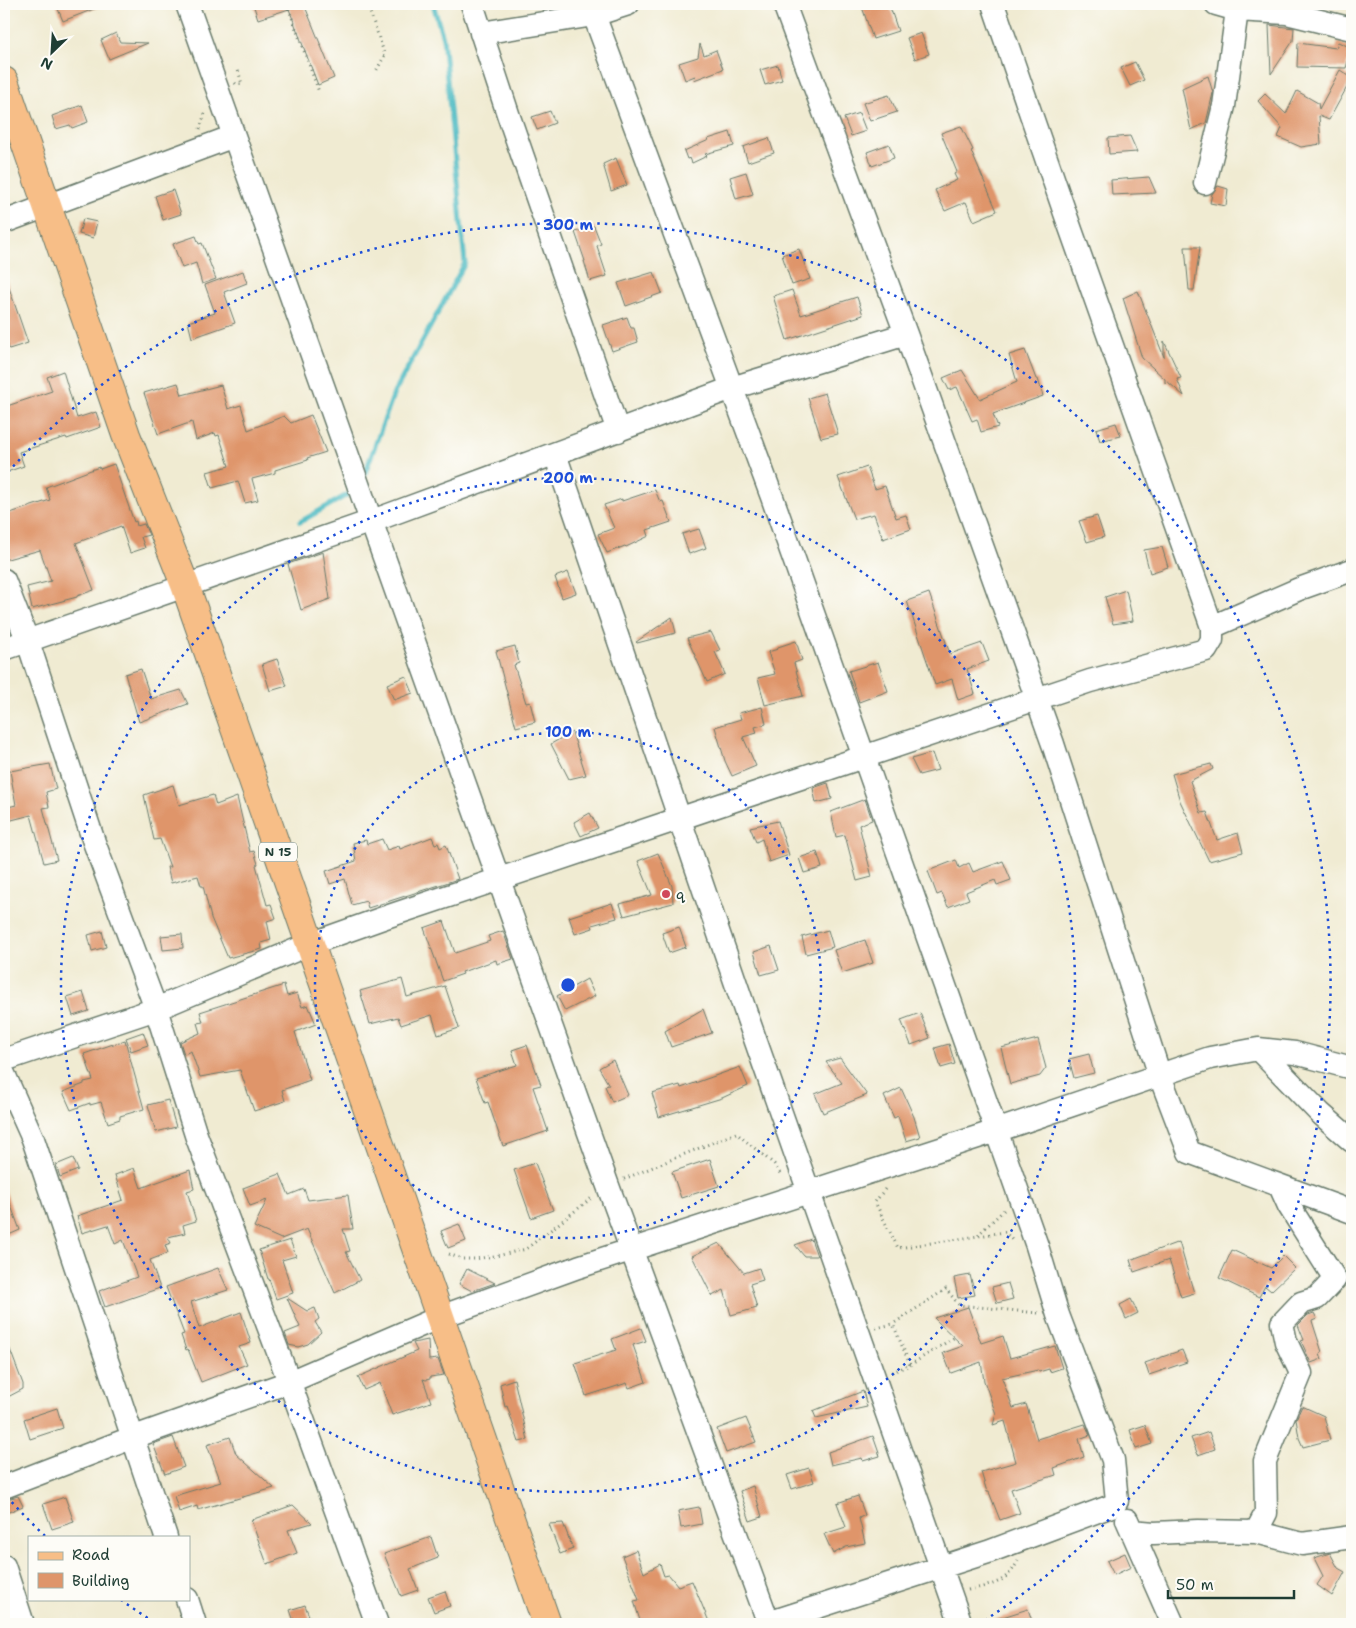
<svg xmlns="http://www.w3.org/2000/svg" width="1356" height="1628" font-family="'Shantell Sans',sans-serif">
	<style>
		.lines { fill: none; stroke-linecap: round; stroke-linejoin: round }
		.stream { stroke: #4bbac2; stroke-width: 5 }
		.building { fill: #df956b }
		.minor-casing { stroke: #687a6b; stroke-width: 25 }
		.major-casing { stroke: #687a6b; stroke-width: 30 }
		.path { stroke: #687a6b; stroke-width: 3; stroke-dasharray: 1 4; stroke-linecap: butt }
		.minor { stroke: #fff; stroke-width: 22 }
		.major { stroke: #f7be87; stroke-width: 28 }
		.ring { fill: none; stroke: #1d4ed8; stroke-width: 2.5; stroke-dasharray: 2.5 5 }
		.poi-dot { fill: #d1495b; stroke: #fdfcf7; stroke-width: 2 }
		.labels { text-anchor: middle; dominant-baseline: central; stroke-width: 4; stroke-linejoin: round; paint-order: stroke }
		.shield { fill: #fdfcf7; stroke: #62766e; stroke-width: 1 }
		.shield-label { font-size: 12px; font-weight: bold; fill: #1f3d34 }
		.poi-label { font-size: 14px; fill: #1f3d34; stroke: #fdfcf7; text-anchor: start }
		.centre { fill: #1d4ed8; stroke: #fdfcf7; stroke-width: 2.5 }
		.ring-label { font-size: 15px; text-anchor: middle; font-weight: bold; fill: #1d4ed8; stroke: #fdfcf7; stroke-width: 4; stroke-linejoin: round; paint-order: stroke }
	</style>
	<rect width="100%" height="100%" fill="#fdfcf7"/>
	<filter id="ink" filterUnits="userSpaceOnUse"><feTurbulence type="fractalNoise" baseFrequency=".02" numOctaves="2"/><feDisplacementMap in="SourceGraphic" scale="10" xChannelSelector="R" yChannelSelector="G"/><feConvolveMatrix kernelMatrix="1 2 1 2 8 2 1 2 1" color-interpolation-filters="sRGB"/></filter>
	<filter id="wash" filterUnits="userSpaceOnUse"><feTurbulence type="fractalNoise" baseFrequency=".0096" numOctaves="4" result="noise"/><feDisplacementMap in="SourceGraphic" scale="20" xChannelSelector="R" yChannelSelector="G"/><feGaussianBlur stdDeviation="1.12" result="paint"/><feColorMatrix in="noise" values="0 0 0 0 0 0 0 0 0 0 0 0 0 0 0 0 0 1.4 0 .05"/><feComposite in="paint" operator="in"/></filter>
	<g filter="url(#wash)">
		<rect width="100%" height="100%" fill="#f0ebd2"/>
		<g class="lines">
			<!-- stream -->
			<path class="stream" d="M364 476 394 393 465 263 443 38 433 4
				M300 522 354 491"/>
		</g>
		<g id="blocks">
			<!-- building -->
			<path class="building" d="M56 4H103L104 5 63 21Z
				M253 4H304L334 78 318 85 289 9 258 19Z
				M861 4H889L898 31 873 39Z
				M1269 25 1294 28 1293 41 1271 74Z
				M116 33 120 42 148 43 109 59 101 40Z
				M921 33 929 54 915 59 907 38Z
				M1338 42 1352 48 1346 68 1297 67 1298 43 1336 48Z
				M700 44 704 55 716 50 723 69 694 80 695 76 685 80 679 63 698 57Z
				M1135 62 1144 80 1130 86 1121 68Z
				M778 65 782 80 765 85 760 70Z
				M1340 70 1352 78 1329 120 1319 116 1321 144 1301 147 1278 137 1282 128 1258 101 1265 94 1286 114 1297 91 1318 103 1319 109Z
				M1208 76 1213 93 1206 123 1191 130 1182 88Z
				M889 95 897 112 870 121 863 103Z
				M82 105 88 122 72 128 70 125 56 129 52 116Z
				M550 111 555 123 537 130 532 117Z
				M859 113 866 131 851 136 844 118Z
				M961 126 973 150 971 151 997 211 974 221 966 202 945 211 935 190 957 180 954 174 957 172 941 133Z
				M730 132 734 146 705 154 707 156 692 163 690 158 687 159 684 151 709 140 708 139Z
				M1130 136 1137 152 1109 154 1108 138Z
				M769 138 774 153 748 162 743 147Z
				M889 144 894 158 872 166 867 152Z
				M616 158 627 185 611 191 603 164Z
				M746 172 753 194 736 199 730 177Z
				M1149 177 1156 193 1112 195 1111 180Z
				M1218 186 1228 189 1226 206 1210 203 1212 194Z
				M173 190 181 214 163 220 155 196Z
				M83 219 97 222 93 238 79 234Z
				M594 226 601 244 597 246 607 276 590 281 584 261H585L575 232Z
				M196 236 199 244 202 243 216 279 202 284 196 263 182 268 173 244Z
				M1185 247H1200L1194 290H1189Z
				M799 249 810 279 792 285 782 255Z
				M243 271 247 283 224 292 235 323 192 338 188 322 215 313 205 285Z
				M654 272 662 293 626 306 618 283Z
				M4 279H6L28 343 9 349 4 332Z
				M792 290 801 315 857 297 863 315 787 340 773 296Z
				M1138 291 1164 357V341L1181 378 1177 379 1184 396 1168 382 1165 383V379L1142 358 1123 298Z
				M627 317 631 328H634L638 342 612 351 603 325Z
				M1025 350 1036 379H1038L1043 396 993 414 998 427 981 432 977 419 972 421 957 387 949 390 943 378 962 370 980 399 1017 382 1009 355Z
				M63 371 77 418 96 412 101 427 67 439 66 437 19 452 24 466 4 473V407L52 391 47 377Z
				M178 383 182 395 221 385 228 409 241 405 248 430 284 416 291 423 311 415 326 452 307 458 308 460 275 470V473L252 479 258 500 245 503 238 481 212 488 207 472 229 466 219 435 216 436 215 433 196 440 192 422 158 434 144 393Z
				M825 393 838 434 821 438 808 398Z
				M1116 423 1121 436 1100 441 1096 429Z
				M114 464 134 522 136 521 137 526 144 524 149 535 141 537 145 548 130 553 121 526 76 543 94 590 77 596V597L32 609 27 587 51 581 40 550 4 560V515L50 500 46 487 99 467 100 469Z
				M867 467 875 489 885 486 896 518 906 515 911 529 883 539 874 514 854 519 838 477Z
				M655 490 660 502 663 501 671 522 647 530 649 536 626 547 625 546 607 553 598 534 614 528 604 505 622 499V501Z
				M1097 516 1104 537 1087 542 1079 521Z
				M699 529 706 548 689 554 682 534Z
				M1162 547 1168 567 1150 573 1144 550Z
				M323 552 330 599 301 610 288 564Z
				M568 572 576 593 562 598 555 577Z
				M1126 590 1133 621 1113 624 1105 597Z
				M929 593 950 654 982 643 989 661 967 669 975 694 958 700 952 679 935 685 907 601Z
				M672 617 676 633 637 643 636 642Z
				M711 632 720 650 715 652 725 674 707 682 687 638Z
				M796 641 802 660 794 663 803 696 765 705 758 678 775 674 768 652 778 649V647Z
				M515 646 519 663 514 665 526 703 530 702 535 722 516 727 496 651Z
				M277 659 287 686 270 691 262 664Z
				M878 662 888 691 859 702 849 671Z
				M141 669 151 699 181 690 188 704 139 722 125 674Z
				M406 676 413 693 394 700 387 684Z
				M762 707 766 724 755 727 757 733 743 737 756 766 732 776 725 761 715 727 741 719 739 713Z
				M572 732 586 775 569 779 551 744Z
				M932 753 938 770 919 775 911 759Z
				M50 764 56 789 46 792 49 807 43 808 57 860 44 863 31 815 4 822V808L16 805 10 771Z
				M1211 764 1213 769 1190 781 1201 813 1207 812 1217 840 1238 833 1243 852 1209 861 1180 801 1172 774Z
				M828 783 832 799 816 803 813 788Z
				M173 785 179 805 213 795 216 805 237 797 250 852 254 851 258 864 256 865 267 905 271 904 276 918 267 921 271 940 261 943 262 949 228 958 211 918 203 886H201L198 876 171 883 167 867H170L160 839 154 840 144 795Z
				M865 799 872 820 859 825 872 877 857 881 845 835 836 837 831 812Z
				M590 813 598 828 581 836 574 822Z
				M778 821 789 855 769 862 762 839 756 842 750 827Z
				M432 837 435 844 438 843 440 848 446 845 458 879 368 908 366 901 352 905 345 879 330 884 326 871 356 861 353 843 366 840 367 844 382 839 387 850 399 846 400 849Z
				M817 852 822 868 804 873 799 858Z
				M658 853 672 886 673 903 624 916 620 904 652 895 638 861Z
				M956 860 959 868 969 863 973 872 1003 861 1011 880 997 885 995 880 966 892 969 899 948 907 942 893 937 895 928 871Z
				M612 903 617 918 592 925 593 928 575 934 569 917Z
				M444 921 455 953 490 941 488 936 503 931 513 959 497 964 496 960 462 972 463 974 443 981 424 928Z
				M679 927 686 947 669 953 662 933Z
				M828 930 833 947 806 954 802 937Z
				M102 931 106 947 92 951 88 935Z
				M182 934 183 948 163 950 161 936Z
				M865 940 873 963 842 973 834 950Z
				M771 946 779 970 761 975 754 952Z
				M402 979 407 997 445 986 459 1028 438 1035 432 1015 401 1025 398 1017 370 1024 360 991Z
				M587 979 595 996 565 1011 557 996Z
				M284 985 287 996 297 993 302 1007 308 1005 316 1024 295 1032 310 1080 282 1090 285 1101 254 1111 240 1070 200 1077 191 1051 184 1054 180 1042 200 1033 197 1023 203 1022 200 1012Z
				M83 992 89 1011 73 1016 67 997Z
				M703 1009 712 1033 671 1047 665 1031Z
				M920 1013 930 1038 911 1045 901 1020Z
				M143 1032 148 1045 131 1051 126 1038Z
				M1038 1039 1046 1068 1040 1076 1010 1084 1001 1048Z
				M125 1040 144 1109 120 1116V1119L108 1123 101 1102 90 1105V1103L71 1110 63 1092 84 1084V1082L93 1080 84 1054Z
				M949 1044 955 1064 941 1068 935 1048Z
				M527 1045 541 1085 533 1087 548 1131 503 1146 488 1102 485 1103 476 1078 517 1065 512 1050Z
				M1089 1054 1094 1073 1074 1078 1069 1059Z
				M840 1058 867 1095 823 1113 815 1094 842 1083 826 1062Z
				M613 1060 628 1095 612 1102 605 1086 609 1085 599 1068Z
				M740 1067 748 1086 722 1098 659 1117 652 1093 680 1085 681 1088Z
				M901 1088 914 1117 920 1137 906 1141 898 1116 894 1118 884 1096Z
				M168 1100 176 1127 156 1132 148 1105Z
				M73 1158 78 1170 60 1177 56 1165Z
				M710 1159 719 1186 681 1198 672 1172Z
				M535 1163 553 1210 531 1218 514 1170Z
				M134 1168 141 1188 190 1170 194 1189 187 1191 196 1221 183 1225 185 1233 168 1237 171 1243 165 1245 168 1253 150 1260 160 1288 105 1307 99 1291 137 1277 123 1240 115 1244 108 1225 82 1233 77 1216 123 1200 115 1175Z
				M280 1174 289 1195 304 1189 308 1200 348 1195 353 1229H343L350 1251 346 1252 360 1280 335 1293 307 1229 281 1239 254 1227 267 1200 250 1206 243 1188Z
				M5 1190 20 1230 4 1237V1191Z
				M459 1224 466 1241 448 1248 441 1231Z
				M811 1239 817 1256H804L795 1245Z
				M290 1240 296 1256 282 1260 293 1293 276 1299 269 1279H268L259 1250Z
				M1179 1242 1194 1293 1181 1297 1169 1260 1134 1272 1130 1260Z
				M719 1243 744 1273 759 1268 763 1280 750 1284 757 1308 731 1315 724 1290 712 1296 692 1256Z
				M1232 1250 1271 1268 1283 1256 1295 1268 1271 1291 1265 1286 1259 1297 1219 1278Z
				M218 1268 228 1290 191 1302 199 1328 241 1312 251 1343 239 1347 247 1364 201 1382 188 1349 186 1350 181 1335 184 1334 166 1287Z
				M467 1269 495 1283 472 1291 459 1284Z
				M970 1275 975 1295 958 1298 954 1278Z
				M1008 1283 1013 1299 997 1303 992 1287Z
				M287 1298 307 1311 315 1308 319 1319 315 1322 321 1332 308 1344 298 1347 289 1345 285 1333 300 1327Z
				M1131 1299 1138 1313 1126 1319 1120 1305Z
				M968 1307 981 1343 1003 1336 1010 1358 1055 1346 1062 1368 1050 1372 1049 1369 1039 1372 1038 1370 1002 1378 1013 1408 1026 1404 1037 1439 1085 1424 1090 1435 1079 1439 1084 1457 1054 1468 1056 1475 1011 1489 1020 1513 1000 1520 989 1492H987L981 1472 1016 1462 1005 1421 993 1425 996 1414 984 1381 981 1362 951 1373 943 1353 963 1346 934 1318Z
				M1314 1313 1317 1319 1312 1321 1322 1352 1320 1353 1322 1359 1311 1363 1301 1341 1304 1340 1298 1325 1308 1315Z
				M641 1328 646 1341 633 1345 646 1382 629 1388 627 1383 586 1396 575 1363 616 1350 612 1339Z
				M4 1339H6L23 1384V1389L4 1399Z
				M428 1340 429 1360 438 1359 444 1375 430 1377V1379L426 1380 423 1379 431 1402 392 1415 380 1383 364 1390 358 1377 417 1351 413 1343Z
				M1182 1350 1187 1362 1149 1375 1145 1363Z
				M514 1379 528 1440 519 1442 507 1406 505 1407 500 1384Z
				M863 1391 867 1407 816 1418 813 1411Z
				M1302 1406 1324 1416 1330 1440 1303 1447 1299 1438 1296 1419Z
				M57 1408 63 1428 30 1439 24 1419Z
				M746 1418 756 1442 726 1453 717 1429Z
				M1145 1425 1152 1444 1136 1449 1130 1430Z
				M1209 1432 1215 1449 1198 1455 1191 1438Z
				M873 1436 880 1456 863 1461 862 1458 831 1465 828 1452Z
				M173 1437 184 1467 165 1474 153 1444Z
				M230 1437 236 1454 274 1488 198 1510 197 1506 179 1512 174 1496 221 1482 207 1445Z
				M809 1468 814 1482 792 1489 787 1475Z
				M753 1486 762 1517 750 1521 740 1491Z
				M18 1496 23 1506 4 1514V1500Z
				M858 1496 865 1515 859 1518 865 1543 846 1547 833 1554 824 1534 846 1527 837 1503Z
				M65 1497 74 1522 52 1529 43 1504Z
				M293 1505 312 1523 288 1530 297 1553 267 1564 251 1520Z
				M699 1507 702 1524 681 1528 678 1511Z
				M563 1523 573 1549 560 1554 549 1524Z
				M431 1537 438 1558 410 1569 418 1590 401 1596 384 1554Z
				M636 1550 644 1573 660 1564 664 1576 669 1575 678 1586 692 1581 710 1624H641L634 1601 639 1600 622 1556Z
				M1125 1553 1131 1567 1114 1575 1107 1561Z
				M1330 1553 1338 1568 1345 1572 1332 1596 1317 1585 1323 1576 1314 1558Z
				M445 1591 450 1606 434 1612 428 1597Z
				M305 1605 312 1624H295L290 1610Z
				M1028 1609 1033 1624H991L990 1621Z"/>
		</g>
	</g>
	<g filter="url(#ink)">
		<use href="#blocks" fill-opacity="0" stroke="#687a6b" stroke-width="1"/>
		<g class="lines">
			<defs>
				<path id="minor" d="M187 4 608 1186 769 1624
					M472 4 509 117 618 431
					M590 4 772 497 1037 1246 1058 1315 1113 1460 1117 1501 1114 1505 988 1552 765 1624
					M784 4 906 334 1053 744 1160 1076 1189 1152 1352 1212
					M1216 4 1237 10 1287 13 1352 29
					M481 33 594 15 628 4
					M1205 183 1224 106 1237 10
					M4 222 234 136
					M555 454 748 1019 961 1624
					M4 580 28 642 94 842 156 1009 196 1135 292 1389 377 1624
					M1212 627 1299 589 1352 570
					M4 649 386 516 732 388 906 334
					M1258 1049 1320 1113 1352 1141
					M4 1060 156 1009 310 944 383 918 1090 681 1206 650 1212 640V627L1066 216 993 4
					M4 1074 33 1139 166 1537
					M4 1487 134 1437 289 1382 440 1317 578 1267 996 1131 1210 1058 1258 1049 1295 1053 1352 1068
					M1127 1520 1173 1624
					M1132 1531 1154 1533 1198 1531 1256 1532 1302 1544 1352 1537
					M1256 1532 1266 1513 1265 1461 1301 1373 1286 1342 1282 1323 1301 1303 1317 1298 1335 1279 1289 1206 1280 1186
					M4 1566 23 1624
					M187 1599 195 1624"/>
				<path id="major" d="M4 81 126 435 185 585 547 1624"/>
			</defs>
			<!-- minor casing -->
			<use href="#minor" class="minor-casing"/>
			<!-- major casing -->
			<use href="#major" class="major-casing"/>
			<!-- path -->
			<path class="path" d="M287 4 319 92
				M367 4 385 55 375 73
				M235 83 236 84H242L238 70
				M200 129 205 113
				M624 1179 736 1133 774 1164 781 1175
				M885 1189 875 1202 898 1248 1005 1232 1013 1241
				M978 1235 1004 1210
				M449 1254 462 1259H475L501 1255 526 1249 593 1197
				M876 1328 893 1324 946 1289 959 1305 1038 1313
				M910 1365 955 1337
				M892 1372 910 1365 893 1324
				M968 1590C991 1585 1006 1584 1018 1561"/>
			<!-- minor -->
			<use href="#minor" class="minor"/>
			<!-- major -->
			<use href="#major" class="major"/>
		</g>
	</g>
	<!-- distance rings -->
	<g class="ring">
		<circle cx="568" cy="985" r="253"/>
		<circle cx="568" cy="985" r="507"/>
		<path d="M154 1622A760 760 0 0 1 121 1600M45 1536A760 760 0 0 1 8 1498M8 472A760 760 0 1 1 982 1622"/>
	</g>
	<!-- markers -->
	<circle class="poi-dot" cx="666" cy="894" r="5"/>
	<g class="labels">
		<!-- shield labels -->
		<rect class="shield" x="259" y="842.5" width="38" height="19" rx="4"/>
		<g class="shield-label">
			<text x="278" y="852">N 15</text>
		</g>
		<!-- poi labels -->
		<g class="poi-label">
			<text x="676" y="894">q</text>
		</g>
	</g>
	<circle cx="568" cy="985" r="8" class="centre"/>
	<g class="ring-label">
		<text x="568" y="230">300 m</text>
		<text x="568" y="483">200 m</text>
		<text x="568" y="737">100 m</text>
	</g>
	<!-- margin -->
	<rect width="1356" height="1628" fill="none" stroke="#fdfcf7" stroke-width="20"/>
	<!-- legend -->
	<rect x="28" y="1536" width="162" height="65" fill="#fdfcf7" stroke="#a4b0a9"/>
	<rect x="38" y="1552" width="25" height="8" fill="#f7be87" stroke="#a4b0a9"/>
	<text x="72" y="1560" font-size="15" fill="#1f3d34">Road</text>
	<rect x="38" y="1573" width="25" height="15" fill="#df956b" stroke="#a4b0a9"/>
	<text x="72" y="1586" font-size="15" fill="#1f3d34">Building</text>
	<!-- north arrow -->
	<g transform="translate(52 52) rotate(205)" stroke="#fdfcf7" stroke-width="4" paint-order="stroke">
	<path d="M0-4L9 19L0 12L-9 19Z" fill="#1f3d34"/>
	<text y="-8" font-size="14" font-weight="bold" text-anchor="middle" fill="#1f3d34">N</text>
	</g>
	<!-- scale -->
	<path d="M1168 1590v8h126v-8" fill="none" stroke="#1f3d34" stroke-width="2.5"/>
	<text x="1176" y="1590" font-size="15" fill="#1f3d34" stroke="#fdfcf7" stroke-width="4" paint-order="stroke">50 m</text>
</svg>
